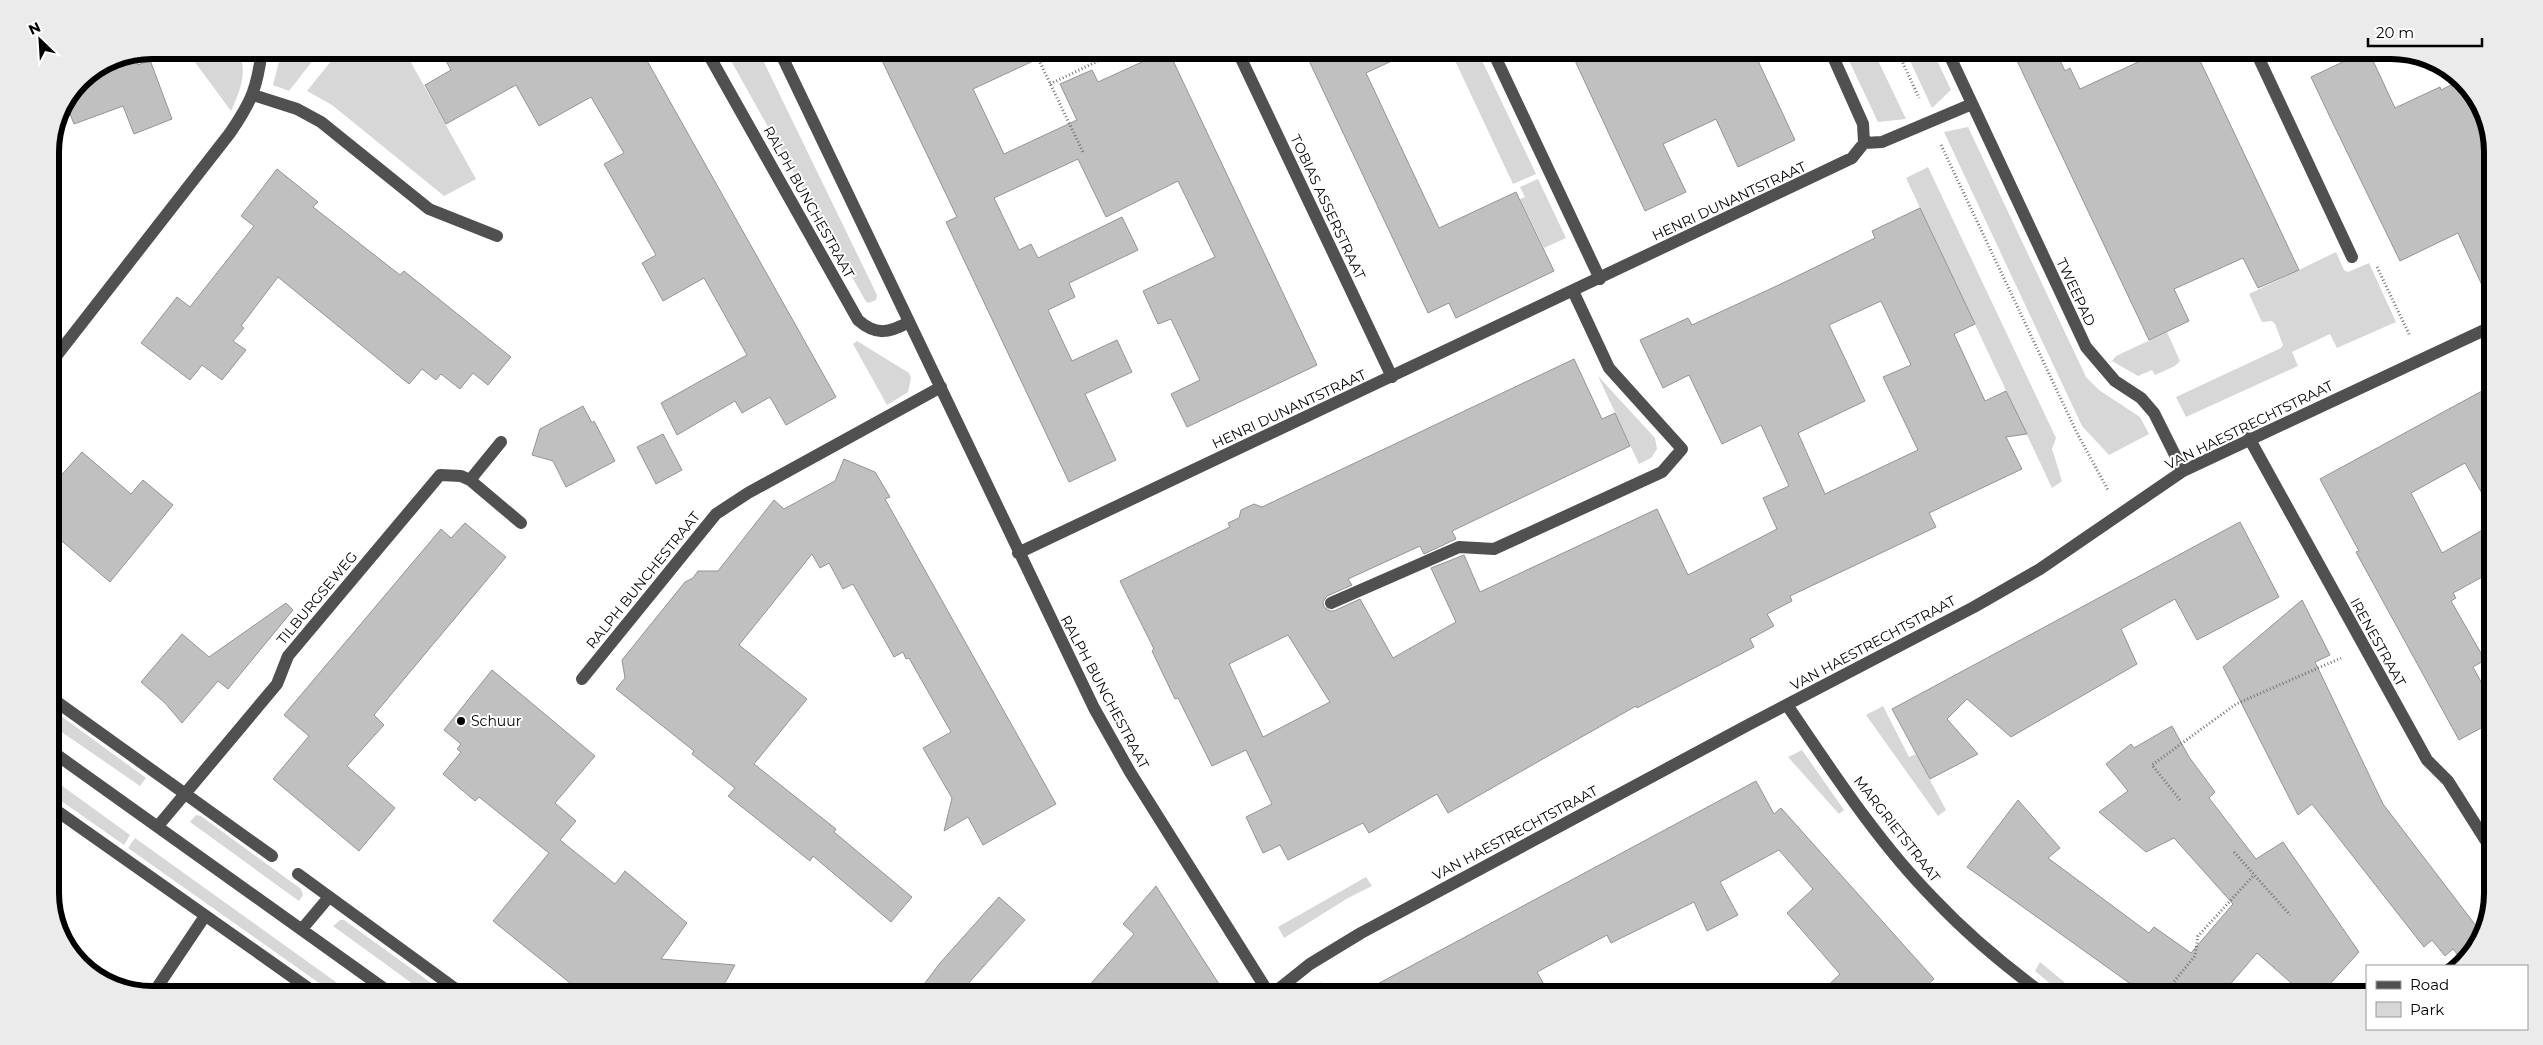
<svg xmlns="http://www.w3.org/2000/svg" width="2543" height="1045" font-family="Montserrat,sans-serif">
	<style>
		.green { fill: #d7d7d7 }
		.building { fill: #c0c0c0; stroke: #949494; fill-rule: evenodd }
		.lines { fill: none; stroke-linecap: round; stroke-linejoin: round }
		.path { stroke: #727272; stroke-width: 3; stroke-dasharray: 1 2.5; stroke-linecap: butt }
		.minor { stroke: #505050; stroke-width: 12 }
		.poi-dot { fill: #000; stroke: #fff; stroke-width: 2 }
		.labels { text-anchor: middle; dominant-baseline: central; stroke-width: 4; stroke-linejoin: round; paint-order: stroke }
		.street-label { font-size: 14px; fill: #000; stroke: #fff }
		.poi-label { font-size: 14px; fill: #000; stroke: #fff; text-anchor: start }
		.rim { fill: none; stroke: #000; stroke-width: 6 }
	</style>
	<rect width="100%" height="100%" fill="#fff"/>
	<!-- green -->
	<path class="green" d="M186 50H237C249 69 240 92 231 111Z
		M282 50H321L289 91 273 85Z
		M340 50H404L476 179 444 196 332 105 307 91Z
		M725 50H758L877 295 876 300 868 303 865 300Z
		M1450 50H1477L1536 174 1513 184Z
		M1844 50H1873L1906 119 1878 122Z
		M1905 50H1932L1951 90 1932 108Z
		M1968 127 2086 377 2099 390 2140 417 2149 434 2109 455 2082 426 1944 132Z
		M1928 167 2056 438 2052 449 2062 481 2052 488 1906 178Z
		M1538 179 1566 238 1544 248 1520 199 1525 197 1520 187Z
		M2336 252 2344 270 2348 272 2369 263 2396 322 2337 348 2330 334 2292 352 2298 366 2186 417 2176 397 2281 348 2283 345 2275 324 2272 321 2262 322 2249 294Z
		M2167 332 2180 361 2175 366 2155 375 2152 370 2138 376 2112 361 2116 356Z
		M857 341 909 373 911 378 908 392 887 405 853 344Z
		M1598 376 1655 438 1657 449 1651 458 1639 464Z
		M1883 706 1909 757 1916 754 1946 810 1938 816 1866 715Z
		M50 708 146 778 140 786 50 724Z
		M1802 750 1844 810 1839 814 1788 757Z
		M50 777 130 835 124 845 50 793Z
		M196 815 201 816 301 889 303 895 299 901 190 822Z
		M135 838 354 995H336L128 848Z
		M1366 877 1372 886 1348 898 1284 938 1278 927Z
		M340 920H344L448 995H428L333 926Z
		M2040 962 2080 995H2064L2035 971Z
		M1321 982 1325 988 1319 995H1302Z"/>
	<!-- building -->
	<path class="building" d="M440 50H641L836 397 786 425 770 397 742 413 735 401 677 435 661 403 747 355 704 278 663 301 642 263 656 255 604 164 624 153 591 97 539 126 516 85 446 124 425 85 451 70Z
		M877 50H1057L973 89 1004 154 1077 120 1060 84 1092 70 1098 82 1168 50 1317 365 1187 427 1171 394 1200 380 1171 319 1158 324 1143 291 1215 257 1178 181 1106 217 1078 159 994 198 1019 250 1031 244 1038 258 1122 217 1138 250 1069 283 1075 297 1048 310 1072 361 1117 340 1132 372 1085 394 1116 460 1069 482 946 222 957 217Z
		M1304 50H1415L1366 73 1439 228 1516 192 1554 271 1456 318 1449 303 1428 313Z
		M1570 50H1753L1795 140 1738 167 1716 119 1663 144 1686 192 1645 211Z
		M2012 50H2055L2065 71 2070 68 2080 89 2164 50H2195L2299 270 2258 288 2243 258 2174 289 2189 321 2149 340Z
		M2368 50 2395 108 2440 87 2441 90 2459 81 2476 95 2491 139 2482 143 2493 164V309L2458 233 2400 261 2329 115 2311 77Z
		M135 57 138 65 150 60 172 119 134 134 123 106 74 124 65 101 80 80 111 59 114 65Z
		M277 169 318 202 313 207 400 275 404 271 511 357 488 385 473 373 460 389 441 374 436 380 422 369 409 384 278 277 241 326 244 328 233 341 246 350 222 380 202 365 190 380 141 343 177 297 190 307 254 226 241 216Z
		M1920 208 1975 324 1954 334 1985 401 2006 391 2027 434 2006 437 2022 469 1929 513 1936 527 1790 596 1792 601 1767 614 1774 626 1750 639 1754 647 1637 708 1636 706 1448 813 1437 794 1369 833 1363 823 1288 860 1280 845 1263 853 1246 817 1272 804 1246 750 1212 766 1178 698 1175 699 1152 651 1154 649 1120 581 1230 527 1228 523 1239 518 1241 510 1254 504 1262 507 1574 359 1602 419 1615 413 1630 446 1452 531 1456 539 1424 554 1420 546 1348 579 1352 585 1327 596 1323 602 1324 607 1330 611H1334L1360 599 1393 658 1456 622 1431 568 1464 555 1480 592 1657 509 1688 575 1777 529 1763 498 1789 486 1761 425 1722 444 1689 375 1663 388 1640 340 1688 318 1692 325 1783 283 1875 238 1872 231ZM1881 301 1911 365 1883 377 1918 450 1825 494 1798 433 1865 401 1829 325ZM1288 635 1330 702 1263 737 1229 664Z
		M2493 385V513L2465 463 2411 493 2442 553 2493 524V571L2453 593 2456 598 2451 601 2485 660 2473 667 2492 702 2484 708 2492 722 2459 740 2356 552 2359 551 2320 479Z
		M583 406 592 423 594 421 615 461 566 487 553 461 532 455 540 429Z
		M663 434 682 470 656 484 637 447Z
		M82 452 131 494 143 480 173 505 110 582 50 531V488Z
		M844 459 875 472 890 497 885 499 1056 804 983 845 968 817 944 831 952 798 923 748 951 732 909 658 906 659 903 652 894 657 853 584 843 589 829 563 820 568 812 554 739 645 807 699 754 764 836 829 834 832 912 897 891 922 813 856 810 861 728 796 735 788 692 754 694 751 616 689 625 678 622 660 685 582 693 578 698 571H718L774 500 784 509 835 481Z
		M2240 522 2279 597 2197 640 2175 599 2121 629 2137 664 2011 737 1967 699 1947 719 1978 754 1930 779 1892 709Z
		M465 523 506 557 374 715 384 725 347 766 395 808 359 851 273 779 309 736 284 715 441 529 451 538Z
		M2302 600 2330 655 2315 662 2383 804 2483 935 2462 960 2453 949 2445 956 2432 940 2424 947 2312 804 2298 815 2223 667Z
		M286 603 293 610 228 689 218 681 182 723 165 703 141 682 182 634 209 657Z
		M492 670 595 756 555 803 576 821 560 840 615 884 625 871 687 923 661 959 735 965 718 995H560L570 983 493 921 549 853 479 797 475 801 443 774 461 752 457 749 461 744 444 730Z
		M2172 726 2189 757 2215 792 2209 798 2256 859 2283 842 2359 952 2320 995H2305L2257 953 2221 995H2146L1967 867 2018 800 2060 848 2048 858 2149 933 2154 927 2191 953 2233 904 2174 838 2146 852 2099 812 2128 791 2106 764 2131 744 2134 748Z
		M1756 781 1774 814 1781 808 1934 979 1915 995H1818L1840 974 1787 913 1813 889 1779 850 1720 882 1738 915 1707 931 1694 902 1611 943 1607 935 1537 972 1550 995H1357Z
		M1156 886 1226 995H1081L1134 934 1123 924Z
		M999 897 1025 920 958 995H916L940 963Z"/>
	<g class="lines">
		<!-- path -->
		<path class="path" d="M1034 50 1083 152
			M1897 50 1919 98
			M1050 84 1121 50
			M1941 145 2077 433 2108 490
			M2377 267 2410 336
			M2180 800 2152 765 2236 704 2341 658
			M2234 852 2290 915
			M2163 995 2195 956 2198 936 2254 875"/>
		<!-- minor -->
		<path class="minor" d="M706 50 858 320C876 336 889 333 909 322
			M779 50 1094 708 1130 772 1270 995
			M1237 50 1392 377
			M1492 50 1600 279
			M1947 50 2086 347 2115 381 2141 398 2154 413 2183 471
			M2255 50 2352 257
			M253 95 297 109 321 122 429 209 497 236
			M1864 143 1882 142 1972 104
			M50 364 230 133C252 101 257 88 262 50
			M2249 438 2427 760 2448 781 2493 852
			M470 480 501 442
			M1018 553 1852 158 1864 143 1863 124 1830 50
			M1331 603 1459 547 1494 549 1662 472 1682 449 1609 368 1573 291
			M582 679 716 514 748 493 941 387
			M50 697 272 856
			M1787 705C1832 771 1877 841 1933 898 1967 934 2005 966 2045 995
			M50 750 393 995
			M50 806 318 995
			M158 826 277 684 288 656 440 475 461 476 470 480 521 523
			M298 874 464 995
			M302 929 329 897
			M152 995 205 916
			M1271 995 1310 964 1361 933 1748 725 1974 607 2040 569 2183 471 2493 326"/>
	</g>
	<!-- markers -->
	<circle class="poi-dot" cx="461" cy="721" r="5"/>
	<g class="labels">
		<!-- street labels -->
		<g class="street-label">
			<text transform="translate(1729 201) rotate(-25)">HENRI DUNANTSTRAAT</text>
			<text transform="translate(809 202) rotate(61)">RALPH BUNCHESTRAAT</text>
			<text transform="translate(1328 207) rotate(65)">TOBIAS ASSERSTRAAT</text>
			<text transform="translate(2076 292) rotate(65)">TWEEPAD</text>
			<text transform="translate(1289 409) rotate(-25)">HENRI DUNANTSTRAAT</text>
			<text transform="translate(2249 425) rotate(-26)">VAN HAESTRECHTSTRAAT</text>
			<text transform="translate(643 580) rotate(-51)">RALPH BUNCHESTRAAT</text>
			<text transform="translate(317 598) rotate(-50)">TILBURGSEWEG</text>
			<text transform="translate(2378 642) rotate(61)">IRENESTRAAT</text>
			<text transform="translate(1873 643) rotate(-28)">VAN HAESTRECHTSTRAAT</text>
			<text transform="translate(1105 692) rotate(62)">RALPH BUNCHESTRAAT</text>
			<text transform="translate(1897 829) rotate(52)">MARGRIETSTRAAT</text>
			<text transform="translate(1515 833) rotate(-28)">VAN HAESTRECHTSTRAAT</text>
		</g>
		<!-- poi labels -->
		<g class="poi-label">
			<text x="471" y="721">Schuur</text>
		</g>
	</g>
	<!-- crop -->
	<path d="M0 0H2543V1045H0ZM152 59H2391A93 93 0 0 1 2484 152V893A93 93 0 0 1 2391 986H152A93 93 0 0 1 59 893V152A93 93 0 0 1 152 59Z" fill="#ebebeb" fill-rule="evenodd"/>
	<path class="rim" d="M152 59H2391A93 93 0 0 1 2484 152V893A93 93 0 0 1 2391 986H152A93 93 0 0 1 59 893V152A93 93 0 0 1 152 59Z"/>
	<!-- legend -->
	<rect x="2366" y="965" width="162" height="65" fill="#ffffff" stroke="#999999"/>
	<rect x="2376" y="981" width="25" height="8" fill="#505050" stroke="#999999"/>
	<text x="2410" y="990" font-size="15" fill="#000000">Road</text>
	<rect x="2376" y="1002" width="25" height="15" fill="#d7d7d7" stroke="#999999"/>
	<text x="2410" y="1015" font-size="15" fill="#000000">Park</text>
	<!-- north arrow -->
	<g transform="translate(40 40) rotate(335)" stroke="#ffffff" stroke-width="4" paint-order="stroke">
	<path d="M0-4L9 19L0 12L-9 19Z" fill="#000000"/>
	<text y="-8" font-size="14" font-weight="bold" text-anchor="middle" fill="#000000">N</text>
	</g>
	<!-- scale -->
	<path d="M2368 38v8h114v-8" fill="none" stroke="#000000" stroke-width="2.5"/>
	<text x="2376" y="38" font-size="15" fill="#000000" stroke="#ffffff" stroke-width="4" paint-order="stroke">20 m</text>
</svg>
